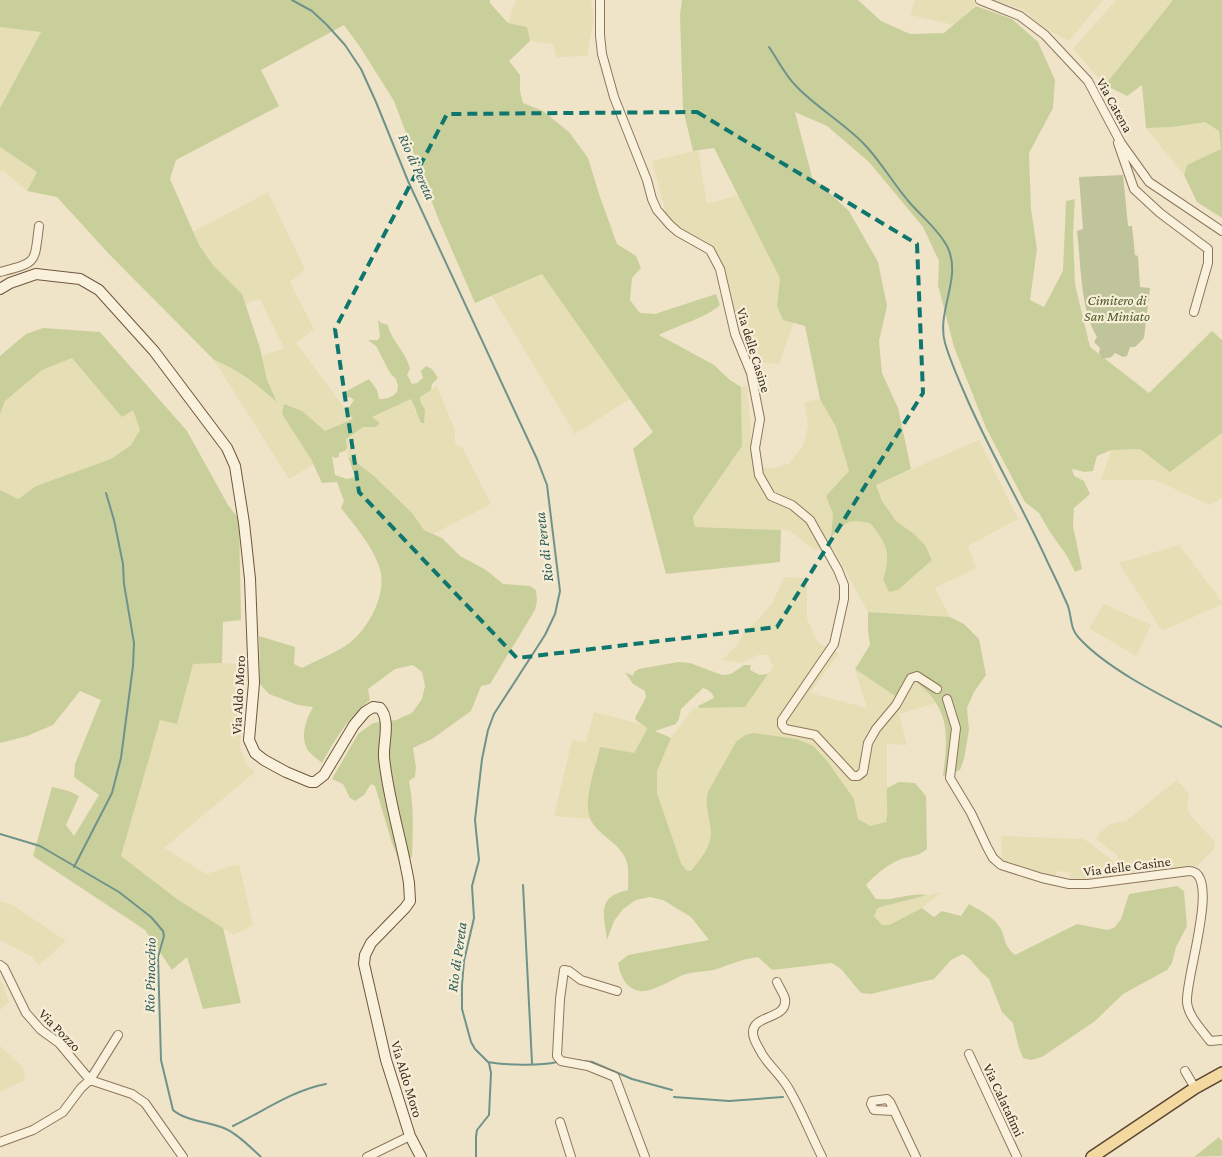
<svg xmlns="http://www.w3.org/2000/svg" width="1222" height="1157" font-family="'Crimson Pro',serif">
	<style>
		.farmland { fill: #e6deb5 }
		.green { fill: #c9cf9b }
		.cemetery { fill: #bfc49a }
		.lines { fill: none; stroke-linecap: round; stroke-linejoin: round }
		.stream { stroke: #6f938a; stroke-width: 2 }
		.minor-casing { stroke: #8d765c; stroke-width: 10 }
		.secondary-casing { stroke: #6f573f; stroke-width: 12 }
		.primary-casing { stroke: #5b4430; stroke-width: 14 }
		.minor { stroke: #faf1dc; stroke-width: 8 }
		.secondary { stroke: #faf1dc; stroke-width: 10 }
		.primary { stroke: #f3d9a0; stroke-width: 11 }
		.marked { fill: none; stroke: #0f766e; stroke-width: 4; stroke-dasharray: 10 6; stroke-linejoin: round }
		.labels { text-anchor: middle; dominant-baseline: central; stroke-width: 4.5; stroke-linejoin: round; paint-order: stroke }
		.street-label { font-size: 14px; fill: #3d2e20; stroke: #f7eed8 }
		.park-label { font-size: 14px; font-style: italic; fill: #4d5a26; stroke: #f7eed8 }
		.water-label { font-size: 15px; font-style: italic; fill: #2f5d5a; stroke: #f7eed8 }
	</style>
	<rect width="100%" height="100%" fill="#f0e4c8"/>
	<!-- farmland -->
	<path class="farmland" d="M516 0H591L594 19 587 56 556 57 553 44 530 41 527 27 508 23Z
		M915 0H981L954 25 910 15Z
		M993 0H1103L1069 41 1043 27 1024 10Z
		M1116 0H1173L1105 85 1073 49Z
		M0 27 41 31 0 108Z
		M1205 122 1219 131 1222 149 1187 165 1184 175 1146 128 1173 127Z
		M0 147 37 172 27 191 4 171H0Z
		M698 150 707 204 739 195 780 278 777 306 783 320 794 322 779 364 758 362 735 316 722 265 714 248 705 240 690 235 677 226 666 214 652 161Z
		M268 192 305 269 290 282 314 329 296 343 353 419 325 431 302 411 314 464 289 479 214 360 230 366 276 401 267 380 262 356 284 348 260 299 245 304 242 294 213 265 199 245 193 232Z
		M542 274 630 399 575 434 492 296Z
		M72 358 122 416 133 410 140 430 131 445 111 459 36 486 17 499 0 490V414L5 401 42 370Z
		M747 385 754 467 772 468 789 464 803 446 808 426 804 402 820 399 836 427 849 471 826 496 833 514 831 537 847 522 854 520 870 523 883 539 889 565 883 579 898 590 932 560 925 545 914 534 896 521 882 501 876 485 979 440 1018 519 968 546 976 568 935 588 950 617 868 612 833 548 814 550 789 530 695 527 693 517 742 446 741 387Z
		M437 386 455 430V443L458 446 462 447 491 504 433 534 424 530 412 513 374 476 348 456 346 439 363 426 376 427 380 423 372 417 411 399 415 412 423 407 421 404 420 396Z
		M1222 433V498L1210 505 1155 480H1101L1111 450 1140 449 1170 471Z
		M1179 545 1222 602V604L1162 631 1119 563Z
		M784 577 807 578V619L818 643 839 653 810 693 867 708 855 669 895 696 915 681 929 692 936 703 899 714 907 745 887 744V797L889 811 886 822 870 827 858 819 854 799 813 746 797 739 754 733 711 832V840L697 864 691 871 686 870 681 863 657 793V771L671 738 693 708 745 707 773 667 768 655H758L740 663 722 660 738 644 744 632 760 618 773 602Z
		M1104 604 1151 625 1136 656 1089 628Z
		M222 663 247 665 240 747 246 764 255 772 164 848 206 874 239 864 253 925 234 935 177 899 121 856 160 719 177 724 193 664Z
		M594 712 644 725 647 729 634 753 589 816 591 819 554 816 572 740 586 742Z
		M1177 780 1189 793 1187 809 1193 818 1214 841 1215 848 1197 866 1124 873 1121 864 1116 854 1097 840V836L1110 824 1126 821Z
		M1001 836 1083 839 1087 841 1112 860 1114 864 1112 877 1082 881 1069 880 1071 873 1056 871V877L1043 875 1005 863 1002 859Z
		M941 892 922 908 889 925H882L874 916 877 909 880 907Z
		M0 901 11 904 66 941 39 965 32 957 0 940Z
		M0 981 3 984 9 1002 0 1010Z
		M0 1046 23 1067 25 1080 0 1092Z"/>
	<!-- green -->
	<path class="green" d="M0 0H490V3L508 23 527 27 530 41 509 61 520 75V91L523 103 543 111 569 132 588 158 600 197 617 244 636 256 641 268 632 278 630 300 640 313 655 314 716 294 720 305C708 317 676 326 659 335L714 365 730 380 741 387 742 446 693 517 695 527 781 530 780 562 666 574 633 449 653 432 542 274 475 303 438 218 394 101 360 47 344 25 261 70 279 106 176 160 170 179 199 245 213 265 242 294 260 348 267 380 277 402C257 385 238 369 214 360L108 253 57 197 27 191 37 172 0 147V108L41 32 0 27Z
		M682 0H858L881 21 910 34 944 33 976 6 1012 19 1038 42 1055 80 1053 108 1029 153 1031 209 1037 249 1030 300 1044 307 1063 271 1066 201 1075 199 1073 233 1075 284 1090 347 1149 393 1212 331 1222 340V433L1170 472 1140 449 1111 450 1097 456 1093 471 1085 472 1072 469 1074 476 1084 481 1090 494 1074 508 1073 526 1082 569 1075 572 1067 556 1050 532 1039 513 1025 502 986 428 954 347 938 285 939 261 923 227 869 162 827 126 795 112 812 177 849 211 878 262 887 306 879 341 882 373 898 408 911 469 876 485 882 501 896 521 914 534 925 545 932 560 898 590 889 592 883 579C892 554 886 542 870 523 846 519 848 521 831 537L833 514 826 496 849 471 836 427 820 399 805 326 783 320 777 306 780 278 714 148 693 151 683 109 680 15Z
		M1173 0H1222V218L1197 202 1184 175 1187 165 1221 149 1219 131 1205 122 1173 127 1146 128 1142 85 1127 96 1105 85Z
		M378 320 381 323 388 325C391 341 406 351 410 369L407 375 412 384 417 383 423 378 421 371 426 366 432 369 438 378 432 384 431 390 420 397 421 403 425 410 424 423H421L411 399 372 417 380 423 376 427H363L346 439 347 448 345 451 339 453V457L335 458 332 456 335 475 347 479 355 477 348 456 374 476 412 513 424 530 442 538 460 556 486 570 503 584 530 586 536 590 537 601 535 610 490 684 481 686 471 711 432 739 413 748 416 767 415 777 409 781C414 806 413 832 412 857L400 864 392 843 375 786 371 784 364 795 355 801 350 798 343 784 332 779 358 734 373 723 396 720 412 713 422 699 425 686 422 672 413 665 395 669 368 689 370 700C346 721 337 736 322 763 318 759 310 754 307 749 300 735 306 720 313 707L298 705 269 694 260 684 259 636 295 647 294 664 302 668C315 661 342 650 352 641 371 624 388 591 379 566 371 544 355 526 341 508L344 501 337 482 322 483 311 459 282 414 284 404 302 411 325 431 353 419 347 410 354 400 350 397 344 398 343 393 369 379 377 390 379 399C387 399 391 398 397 392L398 386 396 379 390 373 376 346 368 340H378L380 336Z
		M43 328 100 332 187 431 228 505 239 519 241 620 223 622 222 663 193 664 177 724 160 720 121 856 177 899 223 928 241 1003 203 1009 187 957 172 970 145 930 33 856 52 787 69 791 79 796 66 825 74 836 99 795 74 777 75 764 101 700 80 691 53 725 27 736 0 743V490L18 499 36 486 111 459 131 445 140 430 133 410 122 417 72 358 42 370 5 401 0 414V356L26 334Z
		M868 612 950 617 964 624 979 639 986 675 974 692 967 708 969 730 964 759 960 770 943 776C948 735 951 709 915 681L895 696 855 669 870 645 868 630Z
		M678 662 690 663 722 675 731 674 744 665H751L750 670 760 675 768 674 745 707 699 708 698 706 714 698C713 692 707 689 703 688L681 709 679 719 676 724 655 731 671 738 657 771V793L681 863 686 870 691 871C699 861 712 845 711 832 710 818 704 805 708 792L736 742 745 735 754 733 797 739 813 746 827 761 854 799 858 819 870 826 886 822C889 810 886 800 887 788L899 782 915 783 926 796 927 849C919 856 912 856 901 859 888 864 875 875 866 885L876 899C894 901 910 892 928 895L880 907 877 909 874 916 882 925H889L922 908 934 917 942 911 961 916 969 904C981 911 996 918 1002 931 1006 943 1005 946 1015 955L1077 924 1107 930 1114 928 1121 919 1129 894 1177 886 1184 891 1187 926 1176 947 1172 963 1167 970 1123 994 1095 1021 1042 1057 1031 1060 1023 1058 1018 1045 1013 1023 1002 1012 989 979 979 970 970 959 963 954 951 960 934 979 871 994 861 993 841 969 832 963 772 970 758 957C743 959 731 964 717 969 706 972 694 971 683 975 673 979 651 993 640 991 626 989 620 975 618 963L628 955 709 940 691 917 663 900 650 897 636 900 623 909 614 921 607 940C604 914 596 897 628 890 628 881 629 871 627 863 622 842 594 835 589 815 584 797 596 766 600 747L634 753 647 729C644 723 638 724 635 718L646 697 645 691 633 684 625 672 633 676 634 672 639 669Z
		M1219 1137 1222 1141V1156L1194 1157Z"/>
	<!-- cemetery -->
	<path class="cemetery" d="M1123 175 1128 226H1132L1135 255 1138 256 1140 287 1150 288 1144 338 1135 347H1130L1127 356 1123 357 1115 353C1111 358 1109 359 1102 358L1099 353 1100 348 1094 342 1097 337C1080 309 1081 263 1077 231L1083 229 1079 177Z"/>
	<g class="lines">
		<!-- stream -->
		<path class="stream" d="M292 0 312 11 327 25 345 45 361 69 376 102 408 181 537 459 547 485 560 591 555 614 545 635 494 714 488 730 482 759 475 820 479 860 472 886 474 918 464 961 462 985V1009L471 1042 475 1049 489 1063 491 1073 489 1115 477 1130 476 1137V1157
			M769 47C778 60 785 75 796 86 817 108 844 123 865 145 882 163 894 185 910 203 922 217 938 229 947 246 963 277 936 311 945 343 950 360 957 376 964 392 989 451 1022 505 1048 563 1055 577 1062 592 1068 606 1072 618 1070 629 1079 638 1112 674 1179 704 1222 727
			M0 834 40 846 119 892 151 917 163 931 164 936 158 957 161 1060 173 1110C185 1121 211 1122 226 1129 239 1135 250 1147 261 1157
			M74 867 112 793 121 758 133 666 134 643 124 584 123 564 114 520 106 493
			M523 885 532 1063
			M564 1059 592 1062 632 1079 672 1090
			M488 1062C505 1065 540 1066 557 1062
			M674 1097 729 1101 783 1097
			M233 1126C262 1112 293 1090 326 1084"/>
		<defs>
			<path id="minor" d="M600 0V35L602 54 614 97 647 180 652 199 657 210 670 225 678 232 710 250 720 269 735 334 751 373 760 419 755 448 759 475 771 496 792 505 810 520 838 570 844 585V599L834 644 782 720V725L785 729 815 735 853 776H858L863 772 868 743 876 729 896 705 911 678 917 676 937 689
				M980 0 1020 16 1045 35 1088 81 1121 143 1149 182 1222 231
				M1118 143 1134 189 1160 213 1208 249V263L1194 312
				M0 272C38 262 34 264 39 226
				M947 699 956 728 950 778 971 813 987 847 993 858 1001 865 1042 878 1069 884H1088L1189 871C1222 871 1185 978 1187 1002 1188 1016 1202 1030 1210 1041L1222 1040
				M0 965 4 968 26 1013 41 1030 59 1043 90 1080 132 1094 145 1103 183 1157
				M777 982C779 987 784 994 785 999 788 1020 752 1014 753 1033 753 1040 759 1048 762 1054 770 1067 783 1077 790 1091 802 1112 811 1135 822 1157
				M617 991 581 980 569 971 564 970 560 999 557 1056 561 1061 588 1066 615 1077 645 1157
				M969 1054 1017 1157
				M1185 1071 1195 1088
				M894 1111 874 1110 871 1104 872 1101 887 1099 890 1102 916 1157
				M560 1122 571 1157
				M0 1142 33 1130 63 1112 81 1088 90 1080 118 1035
				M367 1157 410 1136"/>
			<path id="secondary" d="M0 289 10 283 36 274 80 279 99 290 154 351 227 448 235 466 244 523 250 579 254 683 249 740 255 753 264 760 286 772 310 782H315L324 775 354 725 365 712 373 707 380 708C391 720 383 743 384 757 388 799 402 841 409 883L410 901 405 908 371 943 365 955 364 964 386 1060 410 1136 421 1157"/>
			<path id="primary" d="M1092 1157 1195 1088 1222 1073"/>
		</defs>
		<!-- minor casing -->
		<use href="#minor" class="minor-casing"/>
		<!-- secondary casing -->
		<use href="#secondary" class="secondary-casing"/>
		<!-- primary casing -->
		<use href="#primary" class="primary-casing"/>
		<!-- minor -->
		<use href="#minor" class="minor"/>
		<!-- secondary -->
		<use href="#secondary" class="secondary"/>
		<!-- primary -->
		<use href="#primary" class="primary"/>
	</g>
	<!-- marked area -->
	<path class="marked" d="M697 112 917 244 923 393 777 627 517 658 359 492 335 329 447 114Z"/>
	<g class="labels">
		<!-- street labels -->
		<g class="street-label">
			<text transform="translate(1115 105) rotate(61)">Via Catena</text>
			<text transform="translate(754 350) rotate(73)">Via delle Casine</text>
			<text transform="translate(238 695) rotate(-87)">Via Aldo Moro</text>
			<text transform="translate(1127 866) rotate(-7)">Via delle Casine</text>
			<text transform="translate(60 1030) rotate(45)">Via Pozzo</text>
			<text transform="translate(407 1079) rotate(73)">Via Aldo Moro</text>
			<text transform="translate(1004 1100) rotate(65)">Via Calatafimi</text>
		</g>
		<!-- park labels -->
		<g class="park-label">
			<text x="1117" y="300">Cimitero di<tspan x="1117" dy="16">San Miniato</tspan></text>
		</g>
		<!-- water labels -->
		<g class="water-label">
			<text transform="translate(417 167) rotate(66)">Rio di Pereta</text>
			<text transform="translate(544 547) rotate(-97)">Rio di Pereta</text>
			<text transform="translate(457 957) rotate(-82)">Rio di Pereta</text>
			<text transform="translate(150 975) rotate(-89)">Rio Pinocchio</text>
		</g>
	</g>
</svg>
